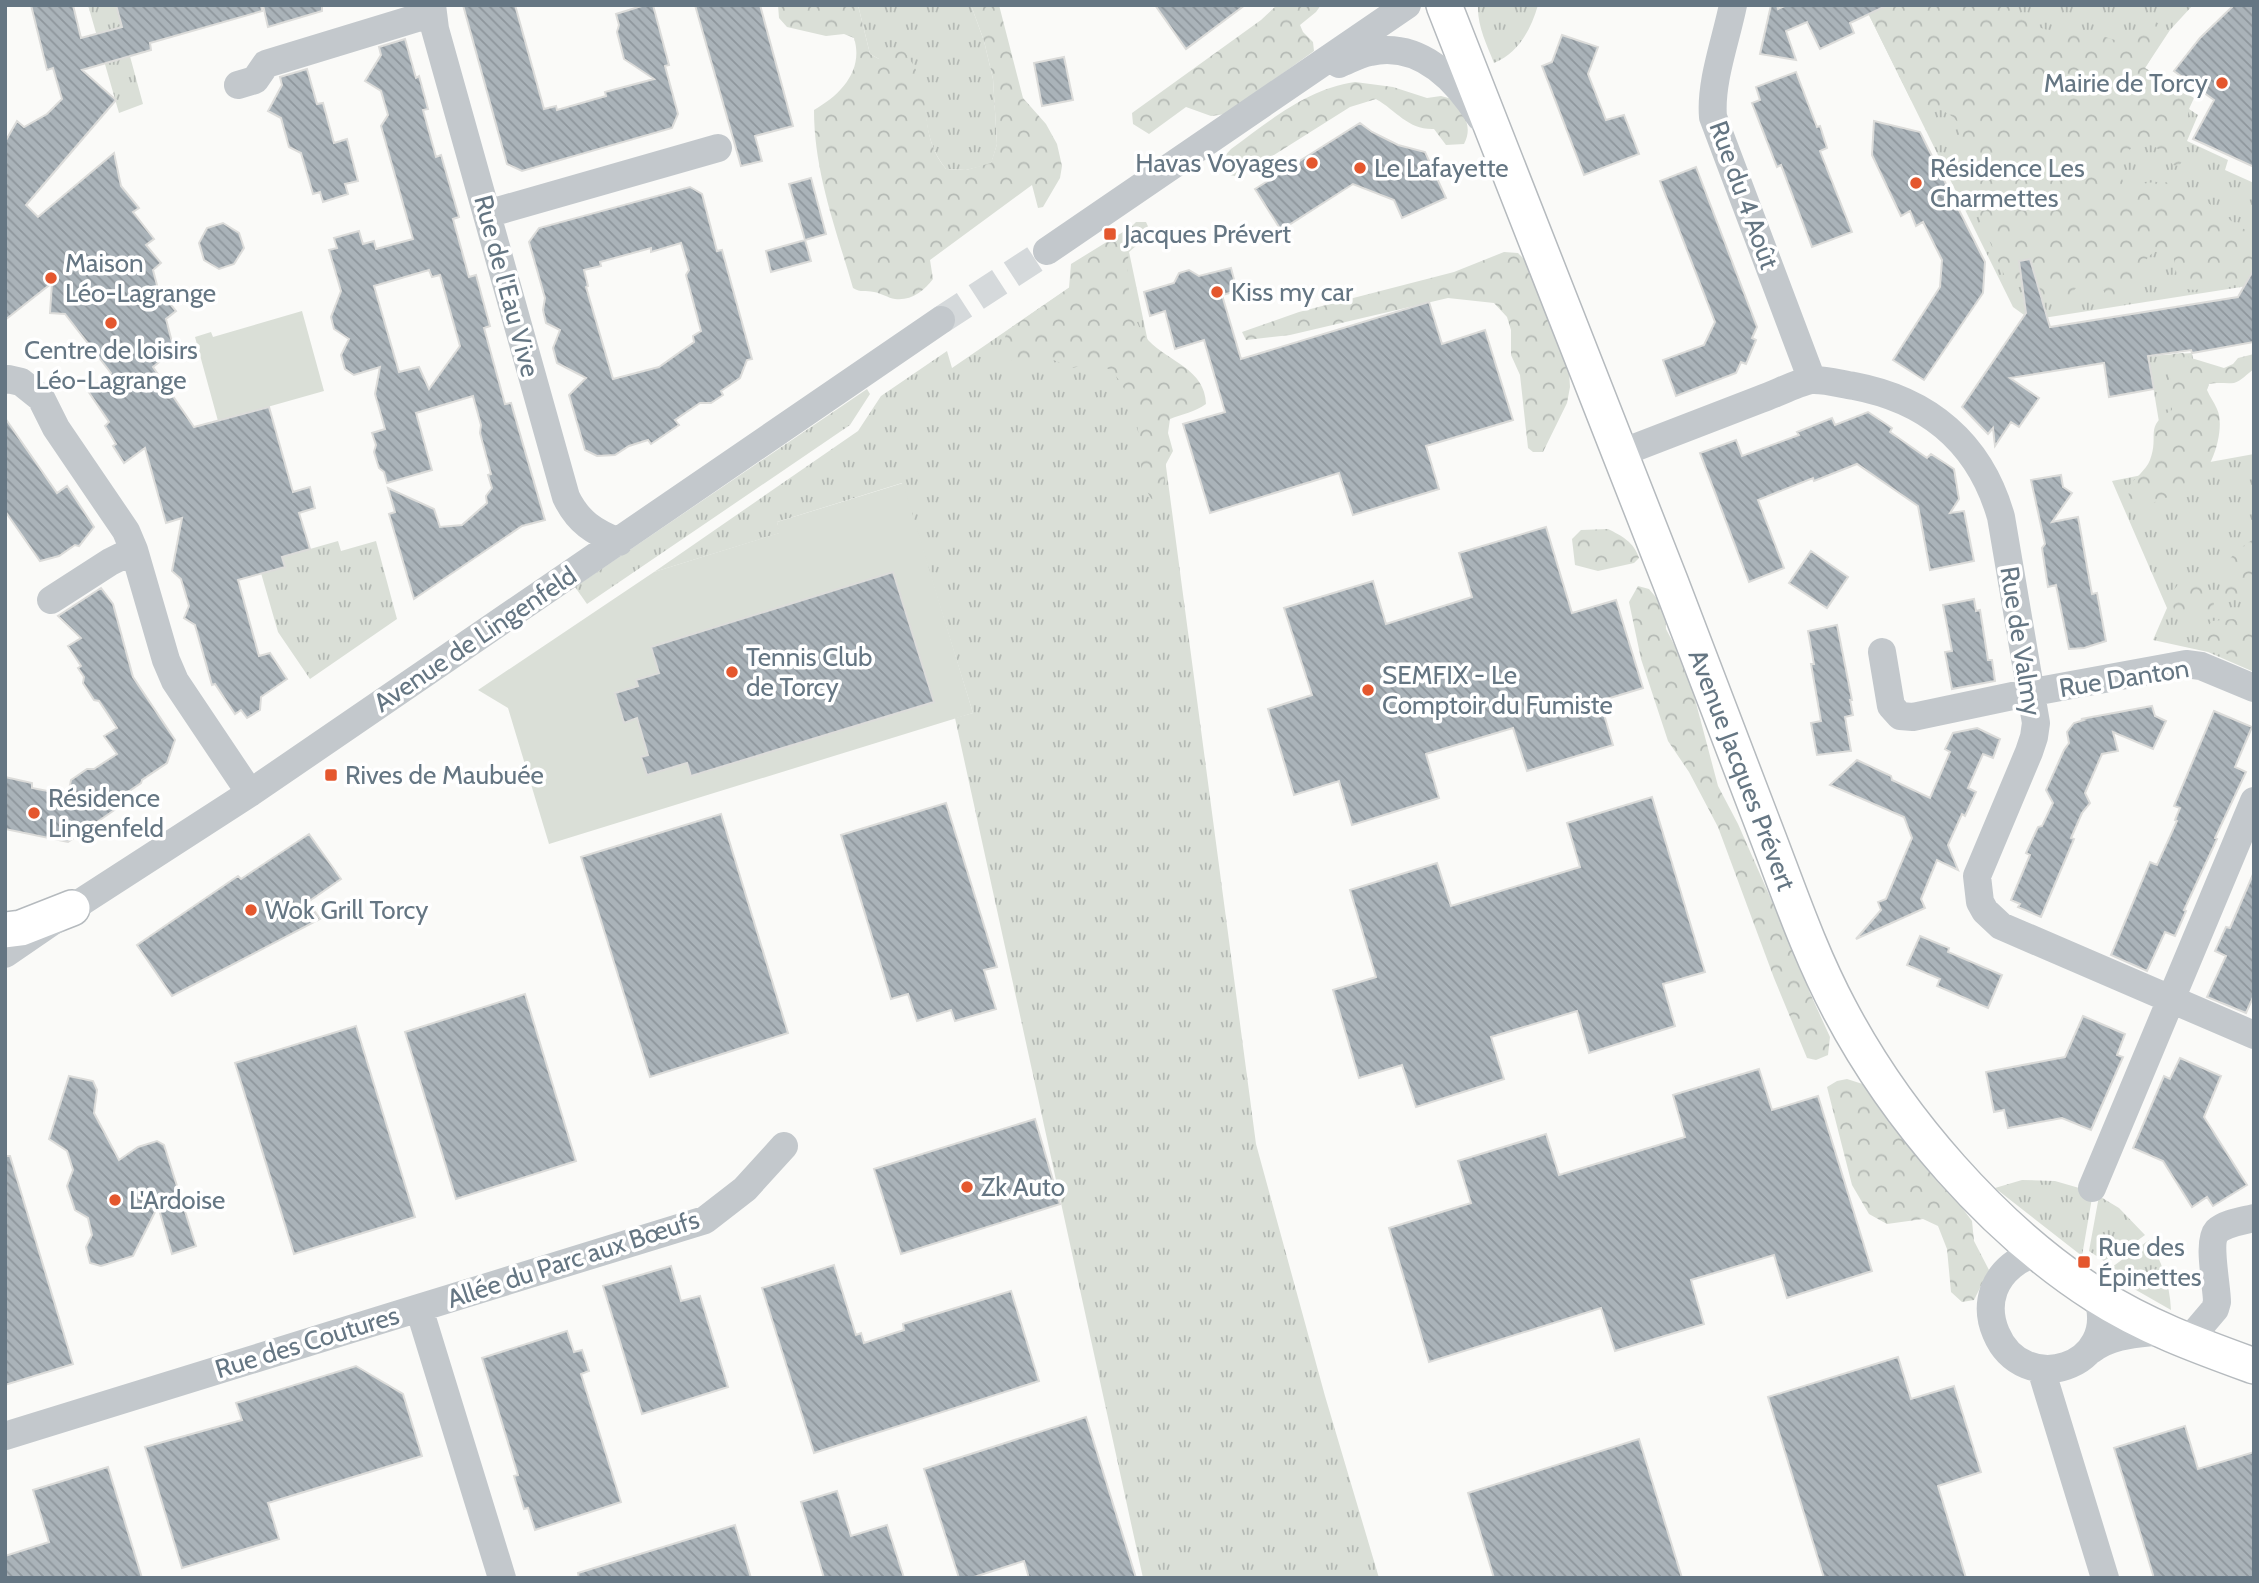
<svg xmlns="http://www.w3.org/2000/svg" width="2259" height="1583" font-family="Cabin,sans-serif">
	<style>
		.grass { fill: url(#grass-tufts) }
		.forest { fill: url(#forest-crowns) }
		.pitch { fill: #dadfd7 }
		.building { fill: url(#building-back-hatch); stroke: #dcdcda; stroke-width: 2; fill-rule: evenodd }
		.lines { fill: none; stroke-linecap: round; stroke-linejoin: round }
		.minor-tunnel { stroke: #d5d9db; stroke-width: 28; stroke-dasharray: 28 14; stroke-linecap: butt }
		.major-casing { stroke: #b5babe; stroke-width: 38 }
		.minor { stroke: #c3c8cc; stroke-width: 28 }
		.major { stroke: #fff; stroke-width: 35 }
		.poi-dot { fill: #e4572e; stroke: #fff; stroke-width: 2.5 }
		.labels { text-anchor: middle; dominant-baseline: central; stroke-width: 7; stroke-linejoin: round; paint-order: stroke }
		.poi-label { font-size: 26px; fill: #657683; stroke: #fff; text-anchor: start }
		.street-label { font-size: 26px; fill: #657683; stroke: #fff }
	</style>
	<defs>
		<pattern id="grass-tufts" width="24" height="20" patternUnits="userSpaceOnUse" patternTransform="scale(1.75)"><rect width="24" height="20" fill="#dadfd7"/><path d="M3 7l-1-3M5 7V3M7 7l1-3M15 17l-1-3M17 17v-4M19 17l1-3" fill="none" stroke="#b4b9b4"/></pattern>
		<pattern id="forest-crowns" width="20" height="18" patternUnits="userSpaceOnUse" patternTransform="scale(1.75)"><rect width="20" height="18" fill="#dadfd7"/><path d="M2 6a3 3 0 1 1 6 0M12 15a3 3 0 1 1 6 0" fill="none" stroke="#b4b9b4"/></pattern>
		<pattern id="building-back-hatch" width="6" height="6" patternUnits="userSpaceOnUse" patternTransform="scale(1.75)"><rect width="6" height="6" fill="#aab3b9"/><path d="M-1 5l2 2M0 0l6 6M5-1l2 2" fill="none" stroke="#8e969c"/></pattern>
	</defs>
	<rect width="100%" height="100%" fill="#fafaf8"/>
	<!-- grass -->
	<path class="grass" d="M88 5H116L143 104 119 113Z
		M858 5H971L984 41 993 79 997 144 991 164 966 170 946 169C929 148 927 127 924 101L879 59 870 54Z
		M1478 5H1538C1531 29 1519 53 1494 63 1487 45 1477 26 1478 5Z
		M1864 5H2193L2170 30 2145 68 2194 98 2189 109 2198 115 2187 141 2228 160 2225 170 2254 183V285L2031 320 2013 307Z
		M1128 247 1152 361 1256 1144 1325 1396 1379 1578H1143L955 718 973 713 902 483 777 522 780 533 654 572 858 431 881 396 947 351 952 368Z
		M2192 353 2210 462 2254 454V672L2208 652 2153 640 2167 608 2112 481 2167 470 2148 356Z
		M867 389 870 394 850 425 587 604 575 587Z
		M338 541 341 551 376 541 397 619 310 679 278 632 261 573 282 557Z
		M2022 1180 2055 1181 2093 1192 2082 1256 1995 1188Z
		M2099 1196 2119 1208 2145 1235 2107 1263 2089 1251Z
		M2149 1240C2162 1262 2170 1285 2171 1310L2122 1282 2108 1270Z"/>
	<!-- forest -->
	<path class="forest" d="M778 5H858L870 54 879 59 885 52 904 51C908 57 913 63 916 70 932 105 919 136 946 169L966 170 991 163 997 144 993 79 984 41 971 5H999L1023 98 1046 124 1057 144 1062 166 1060 178 1043 207 1038 208 1032 185 930 260 933 279C924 291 911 301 895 299 888 298 881 293 874 292 865 290 861 293 853 288 836 229 814 172 814 110 841 95 864 70 854 38L844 34 826 36 787 27 779 18Z
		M1277 5H1321L1316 12 1300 25 1303 32 1313 42 1314 51 1226 114 1211 116 1186 107 1149 134 1133 124 1132 113 1261 20Z
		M1864 5H2007C2020 22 2045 32 2067 33 2074 33 2082 31 2090 32 2102 34 2109 40 2122 41L2141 24 2155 21 2160 25C2162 43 2154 53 2145 68L2185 92 2189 109 2185 131 2186 155 2179 166 2173 165C2160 150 2155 140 2133 146 2122 158 2116 171 2125 185 2138 186 2151 181 2164 182 2200 186 2222 221 2254 234V279L2195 290 2186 289 2178 282 2173 254C2161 245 2147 253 2143 267 2141 272 2141 279 2139 284 2135 293 2125 298 2117 300L2105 293 2098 280 2089 277 2081 282 2066 300 2053 299 2006 279 1960 173V126C1951 109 1928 106 1911 100Z
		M1355 82 1393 87 1427 98 1441 96 1456 100C1464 115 1473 127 1464 144L1446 145 1434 129C1408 130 1397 111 1376 99L1350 107 1239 177 1230 175 1222 168 1221 160 1231 149C1270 121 1306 89 1355 82Z
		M1136 222H1146L1151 233 1129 252C1125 277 1130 322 1149 341 1169 362 1205 369 1206 404 1195 412 1182 414 1170 419L1168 433 1173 451 1166 464 1161 504 1155 505C1152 499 1147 493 1145 486 1140 470 1141 454 1139 438 1138 418 1124 376 1105 367 1094 362 1083 365 1073 368 1052 359 1043 353 1024 369L1012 363 1006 346 1005 337 1008 330 1069 288 1071 264 1131 227Z
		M1504 252 1518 253 1528 263 1557 330 1569 371 1570 387 1567 403 1543 452H1533L1528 448 1520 375 1511 355V330L1507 317 1494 303 1448 298 1290 335 1246 340 1242 332 1299 312 1454 272Z
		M2183 353 2188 357 2224 368 2233 364 2238 358 2254 354V369C2247 374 2241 381 2234 383 2226 384 2219 382 2209 384L2207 390C2210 397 2214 402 2217 409 2226 427 2212 475 2193 482 2178 487 2175 479 2168 497L2150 504 2134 506 2129 497 2128 487C2135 478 2146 470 2150 460 2160 435 2143 427 2172 410L2169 360 2172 354Z
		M1608 529C1622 536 1634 542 1639 558L1634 563 1598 571 1575 565 1572 539 1581 530Z
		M2254 539V594C2243 601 2235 601 2223 595 2215 570 2233 551 2254 539Z
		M2183 578 2196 579 2207 585 2214 604 2211 612 2199 616 2180 617 2174 609 2170 595Z
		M1638 586 1649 589 1665 608 1666 629 1681 658 1692 688 1718 786 1738 824 1797 958 1810 993 1830 1037 1828 1055 1816 1060 1807 1058 1774 978 1718 827 1689 772 1668 741 1641 659 1629 602Z
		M2253 617 2254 667C2237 657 2218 651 2202 640L2204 631 2212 621Z
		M1847 1079 1872 1087 1972 1221 1974 1241 1989 1270 1974 1300 1962 1302 1951 1292 1947 1249 1938 1226 1923 1219 1887 1224 1869 1214 1852 1185 1827 1087 1837 1081Z"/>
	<!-- pitch -->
	<path class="pitch" d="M302 311 324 391 218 421 195 337 211 332 213 337Z
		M903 483 973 713 549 844 508 708 478 690 654 572 779 533 777 522Z"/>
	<!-- building -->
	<path class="building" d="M31 5H73L81 38 122 27 116 5H261L262 11 150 43 151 50 82 70 116 100 26 205 38 217 114 153 121 186 139 208 133 212 154 239 146 245 161 263 153 270 158 289 176 311 166 319 174 350 153 367 194 427 269 407 293 492 310 487 315 508 299 513 310 549 282 557 285 567 238 580 259 656 270 653 287 679 261 697 260 710 247 718 241 710 235 714 215 684 212 685 195 625 184 618 189 606 181 579 172 571 182 518 166 523 145 448 124 463 113 446 116 444 105 426 109 422 88 391 111 373 65 314 50 313 52 283 5 320V142L17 121 24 127 47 114 62 99 53 68 47 70Z
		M263 5H322V11L268 27Z
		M463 5H515L544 109 556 106 557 110 606 96 605 92 654 79 624 59 617 32 619 25 616 14 645 5H653L669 65 665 66 678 114 672 128 522 171 507 164Z
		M695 5H760L793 126 755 136 762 161 741 166Z
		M1155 5H1245L1186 49Z
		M1771 5H1777L1778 9 1787 5H1888L1850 23 1854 33 1820 49 1807 22 1786 31 1796 60 1760 54Z
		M2234 5H2254V167L2193 139 2214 100 2174 71 2200 38Z
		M1562 35 1598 47 1588 74 1606 120 1624 115 1639 154 1584 175 1542 66 1552 62Z
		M405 39 416 78 419 76 428 109 423 110 436 157 441 155 459 217 453 219 469 277 476 275 490 326 484 328 505 404 511 403 545 520 522 526 414 599 389 514 395 512 388 488 434 509 440 527 462 525 487 503 486 496 492 488 488 475 491 474 480 433 481 425 473 396 416 413 432 470 387 483 384 472 379 468 374 452 376 445 372 433 385 429 375 394 380 367 354 375 345 369 341 355 349 339 334 329 331 317 341 291 329 250 337 248 334 238 359 231 363 244 374 241 376 249 413 239 381 126 388 115 381 91 365 81 381 55 379 47ZM429 270 432 277 440 275 460 346 429 389 419 367 399 372 374 286Z
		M1064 57 1073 100 1042 106 1034 63Z
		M307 69 317 104 323 103 334 143 347 139 358 181 345 184 348 194 323 202 320 192 313 194 301 153 289 147 281 118 268 111 282 85 280 77Z
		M1796 72 1817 127 1820 126 1827 148 1820 151 1852 232 1812 247 1781 165 1777 167 1752 103 1760 100 1756 87Z
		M1874 121 1920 132 1985 262 1983 293 1924 380 1893 360 1940 287 1942 260 1923 222 1916 226 1910 211 1901 216 1872 155Z
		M1360 123 1372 132 1398 145 1425 152 1446 198 1402 218 1394 200 1353 184 1281 230 1255 189Z
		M1696 167 1757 327 1752 338 1756 340 1746 364 1741 362 1736 373 1676 396 1663 360 1704 345 1715 322 1660 181Z
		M811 178 826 234 805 240 789 184Z
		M690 187 702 194 717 251 722 250 752 359 747 360 740 378 721 391 723 395 711 403H700L675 420 679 425 651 444 648 440 629 446 615 455 597 456 585 450 569 395 586 378 557 363 553 348 560 330 546 323 543 310 545 298 529 242 539 228ZM681 243 689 270 686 275 701 331 693 336 694 342 659 367 613 379 586 287 588 286 584 270 601 266 600 262 651 248V252Z
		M223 223 239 233 244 248 234 264 219 269 204 260 199 243 207 228Z
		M805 240 811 261 771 272 766 251Z
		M2030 259 2050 327 2238 297 2254 269V342L2192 353 2191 350 2148 356 2154 389 2109 397 2104 363 2010 378 2039 398 2019 427 2011 422 1995 446 1993 428 1988 434 1962 407 2026 313 2019 261Z
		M1231 268 1237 291 1222 295 1241 359 1429 302 1442 344 1485 330 1513 420 1426 446 1439 489 1353 515 1339 473 1210 513 1183 424 1225 412 1204 340 1175 349 1165 311 1150 316 1144 292 1174 283 1179 273 1189 270 1199 276Z
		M1868 412 1892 428 1890 432 1927 458 1931 454 1954 469 1959 499 1950 513 1964 511 1974 561 1930 570 1918 506 1857 464 1814 481 1813 478 1758 500 1784 568 1749 582 1700 453 1736 440 1742 456 1799 435 1797 432 1832 418 1835 425Z
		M5 418 57 493 67 486 94 527 79 546 75 545 59 556 40 561 5 511Z
		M2061 475 2063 487 2072 493 2052 522 2078 517 2092 594 2097 593 2106 641 2084 648 2069 649 2056 585 2048 587 2042 548 2045 544 2031 480Z
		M1546 527 1572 613 1616 600 1643 688 1600 701 1613 745 1527 771 1513 728 1426 754 1439 798 1352 825 1339 781 1294 795 1268 709 1312 695 1284 608 1373 581 1386 624 1472 597 1459 553Z
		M1811 551 1848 577 1827 608 1789 583Z
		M893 572 934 702 691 776 687 763 647 775 641 757 648 755 637 718 624 723 615 693 638 686 636 680 659 673 651 647Z
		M101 588 113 604 133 677 175 740 167 763 142 780 141 783 122 796 126 802 68 842 5 829V777L32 783V788L68 795 71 780 87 769H94L117 754 104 736 117 728 99 701 94 700 83 683 84 677 78 668 81 666 68 646 81 638 58 616Z
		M1974 599 1976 611 1980 610 1988 660H1992L1995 681 1952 689 1945 652 1952 651 1943 605Z
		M1837 625 1852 700H1850L1853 715 1845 717 1851 751 1817 755 1811 723 1821 721 1811 664H1814L1808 631Z
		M2152 706 2155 716 2166 721 2153 749 2113 732 2118 751 2102 754 2085 793 2090 803 2082 813 2071 838 2074 839 2041 917 2018 907 2020 904 2011 900 2030 855 2026 853 2038 827 2042 826 2053 803 2046 790 2064 750 2069 743 2067 732 2074 723 2084 720 2081 719Z
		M2214 711 2252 727 2235 767 2246 772 2215 838 2217 839 2184 910 2186 911 2175 936 2165 932 2147 971 2111 955 2150 862 2157 865 2177 821 2175 820 2180 808 2174 806Z
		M1977 728 2000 739 1993 758 1983 754 1968 788 1976 792 1965 816 1962 814 1948 845 1958 870 1937 860 1921 899 1925 908 1856 939 1881 910 1878 902 1886 899 1912 838 1904 817 1830 785 1857 760 1891 776 1892 780 1930 798 1950 752 1945 749 1953 733Z
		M1652 797 1705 972 1663 984 1675 1026 1589 1053 1577 1011 1491 1037 1504 1079 1416 1107 1402 1065 1359 1078 1333 990 1376 977 1350 890 1437 863 1451 906 1580 867 1567 823Z
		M946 803 997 967 984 970 996 1009 955 1021 951 1010 917 1021 908 994 891 999 841 835Z
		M721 814 788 1033 650 1077 581 857Z
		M309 834 341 879 308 902 320 919 172 996 137 945 238 876 241 879Z
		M2254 872V995L2246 1013 2207 997 2226 956 2215 951 2226 927 2230 928Z
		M1920 936 1949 948 1948 952 2002 975 1988 1008 1937 986 1940 979 1907 965Z
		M525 994 576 1161 456 1199 405 1032Z
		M2083 1016 2125 1034 2117 1055 2123 1057 2091 1130 2062 1118 2008 1128 2004 1110 1994 1112 1986 1072 2065 1057Z
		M356 1026 415 1217 294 1254 235 1063Z
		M2180 1058 2221 1076 2204 1117 2247 1185 2213 1206 2207 1197 2192 1207 2163 1161 2133 1148 2164 1076 2170 1079Z
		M1759 1069 1772 1110 1818 1096 1872 1271 1787 1298 1774 1255 1691 1280 1704 1324 1615 1351 1601 1308 1429 1362 1389 1228 1471 1203 1458 1161 1546 1134 1559 1175 1685 1137 1673 1095Z
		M69 1076 93 1081 97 1090 94 1113 119 1160 138 1147 157 1141 164 1145 196 1246 172 1254 158 1206 133 1256 101 1266 90 1263 86 1247 92 1235 88 1218 75 1210 67 1186 73 1170 67 1151 49 1139Z
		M1035 1119 1060 1204 901 1254 874 1169Z
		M5 1156H10L73 1364 5 1385Z
		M834 1265 856 1335 861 1333 864 1343 904 1330 903 1324 1011 1291 1039 1381 814 1453 762 1288Z
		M671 1266 681 1301 700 1296 728 1387 642 1414 603 1286Z
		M567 1331 574 1352 582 1350 589 1371 581 1374 621 1502 535 1530 528 1508 524 1509 514 1476 518 1475 482 1358Z
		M1898 1357 1911 1399 1954 1386 1981 1472 1938 1486 1966 1578H1824L1768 1397Z
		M356 1366 403 1394 422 1456 268 1503 279 1539 182 1568 145 1447 242 1420 236 1403Z
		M1086 1417 1136 1578H1029L1024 1561 971 1578H959L924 1469Z
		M2185 1426 2198 1469 2254 1452V1578H2154L2114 1448Z
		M1639 1439 1682 1578H1494L1468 1493Z
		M108 1467 142 1578H5V1556L49 1542 33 1490Z
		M837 1491 851 1536 887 1525 904 1578H824L801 1502Z
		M735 1525 751 1578H579L578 1573Z"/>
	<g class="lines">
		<!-- minor-tunnel -->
		<path class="minor-tunnel" d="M941 320 1047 251"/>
		<defs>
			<g id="major">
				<path id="s1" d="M1444 5C1520 197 1596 389 1670 581 1701 663 1733 745 1764 827 1788 889 1809 952 1840 1010 1897 1118 1993 1229 2096 1295 2146 1327 2199 1346 2254 1366"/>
				<path d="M5 930 21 928 72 908"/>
			</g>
		</defs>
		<!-- major casing -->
		<use href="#major" class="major-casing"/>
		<!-- minor -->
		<path class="minor" d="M432 5 435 29 566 497C578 522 594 532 619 542
			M1733 5C1726 40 1710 82 1713 117L1812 380
			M1339 64C1349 60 1359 54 1370 52 1419 41 1456 79 1480 117
			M238 85 255 80 266 64 433 13
			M487 214 718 148
			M1047 251 1407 5
			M5 380 8 379 21 382 41 398 56 428 126 531 134 550 166 660 175 681 250 793
			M1621 453C1668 435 1714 417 1761 399 1776 394 1796 383 1811 380 1824 379 1841 384 1854 386 1928 400 1980 443 2001 517L2036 723 2034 737 2029 752 1977 876 1980 902 1985 911 2001 926 2254 1035
			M51 600 110 562 134 550
			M1882 652 1891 706 1900 716 1913 717 2022 694 2186 664 2201 666 2254 688
			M5 954 72 908 250 793 941 320
			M2092 1188 2254 801
			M2038 1253C2019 1257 2001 1271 1994 1290 1989 1304 1990 1319 1996 1333 2023 1398 2122 1368 2097 1296
			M419 1308 705 1220 745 1189 784 1146
			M2187 1342 2215 1309 2217 1302C2217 1286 2207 1242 2217 1231 2226 1223 2242 1221 2254 1218
			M2091 1350C2112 1334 2137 1334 2162 1331
			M2041 1369 2105 1578
			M5 1436 419 1308 502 1578"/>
		<!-- major -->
		<use href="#major" class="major"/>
	</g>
	<!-- markers -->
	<g class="poi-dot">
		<circle cx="2222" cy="83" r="7"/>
		<circle cx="1312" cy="163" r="7"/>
		<circle cx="1360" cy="168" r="7"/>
		<circle cx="1916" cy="183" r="7"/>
		<rect x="1103" y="227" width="14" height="14" rx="3.5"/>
		<circle cx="51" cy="278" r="7"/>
		<circle cx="1217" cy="292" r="7"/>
		<circle cx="111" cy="323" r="7"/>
		<circle cx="732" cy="672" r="7"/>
		<circle cx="1368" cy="690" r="7"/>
		<rect x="324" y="768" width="14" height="14" rx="3.5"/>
		<circle cx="34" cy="813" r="7"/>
		<circle cx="251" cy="910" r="7"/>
		<circle cx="967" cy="1187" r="7"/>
		<circle cx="115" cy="1200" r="7"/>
		<rect x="2077" y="1255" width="14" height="14" rx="3.5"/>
	</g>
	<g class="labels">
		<!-- poi labels -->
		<g class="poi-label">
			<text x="2208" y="83" text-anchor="end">Mairie de Torcy</text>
			<text x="1298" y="163" text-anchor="end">Havas Voyages</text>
			<text x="1374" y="168">Le Lafayette</text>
			<text x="1930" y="168">Résidence Les<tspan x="1930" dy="30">Charmettes</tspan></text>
			<text x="1124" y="234">Jacques Prévert</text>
			<text x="65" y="263">Maison<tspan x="65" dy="30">Léo-Lagrange</tspan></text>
			<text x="1231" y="292">Kiss my car</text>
			<text x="111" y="350" text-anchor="middle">Centre de loisirs<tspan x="111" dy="30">Léo-Lagrange</tspan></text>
			<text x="746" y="657">Tennis Club<tspan x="746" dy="30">de Torcy</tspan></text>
			<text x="1382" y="675">SEMFIX - Le<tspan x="1382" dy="30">Comptoir du Fumiste</tspan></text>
			<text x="345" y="775">Rives de Maubuée</text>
			<text x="48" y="798">Résidence<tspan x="48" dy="30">Lingenfeld</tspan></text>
			<text x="265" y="910">Wok Grill Torcy</text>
			<text x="981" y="1187">Zk Auto</text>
			<text x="129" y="1200">L'Ardoise</text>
			<text x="2098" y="1247">Rue des<tspan x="2098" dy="30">Épinettes</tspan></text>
		</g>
		<!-- street labels -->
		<g class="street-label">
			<text transform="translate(1744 195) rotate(70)">Rue du 4 Août</text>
			<text transform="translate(507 286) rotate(75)">Rue de l'Eau Vive</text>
			<text transform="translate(475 639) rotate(-34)">Avenue de Lingenfeld</text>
			<text transform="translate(2021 641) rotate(81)">Rue de Valmy</text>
			<text transform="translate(2124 678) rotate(-9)">Rue Danton</text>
			<text stroke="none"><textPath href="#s1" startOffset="821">Avenue Jacques Prévert</textPath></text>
			<text transform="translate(573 1259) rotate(-18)">Allée du Parc aux Bœufs</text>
			<text transform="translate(307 1342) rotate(-17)">Rue des Coutures</text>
		</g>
	</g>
	<!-- border -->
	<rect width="2259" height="1583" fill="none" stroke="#657683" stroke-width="14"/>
</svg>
